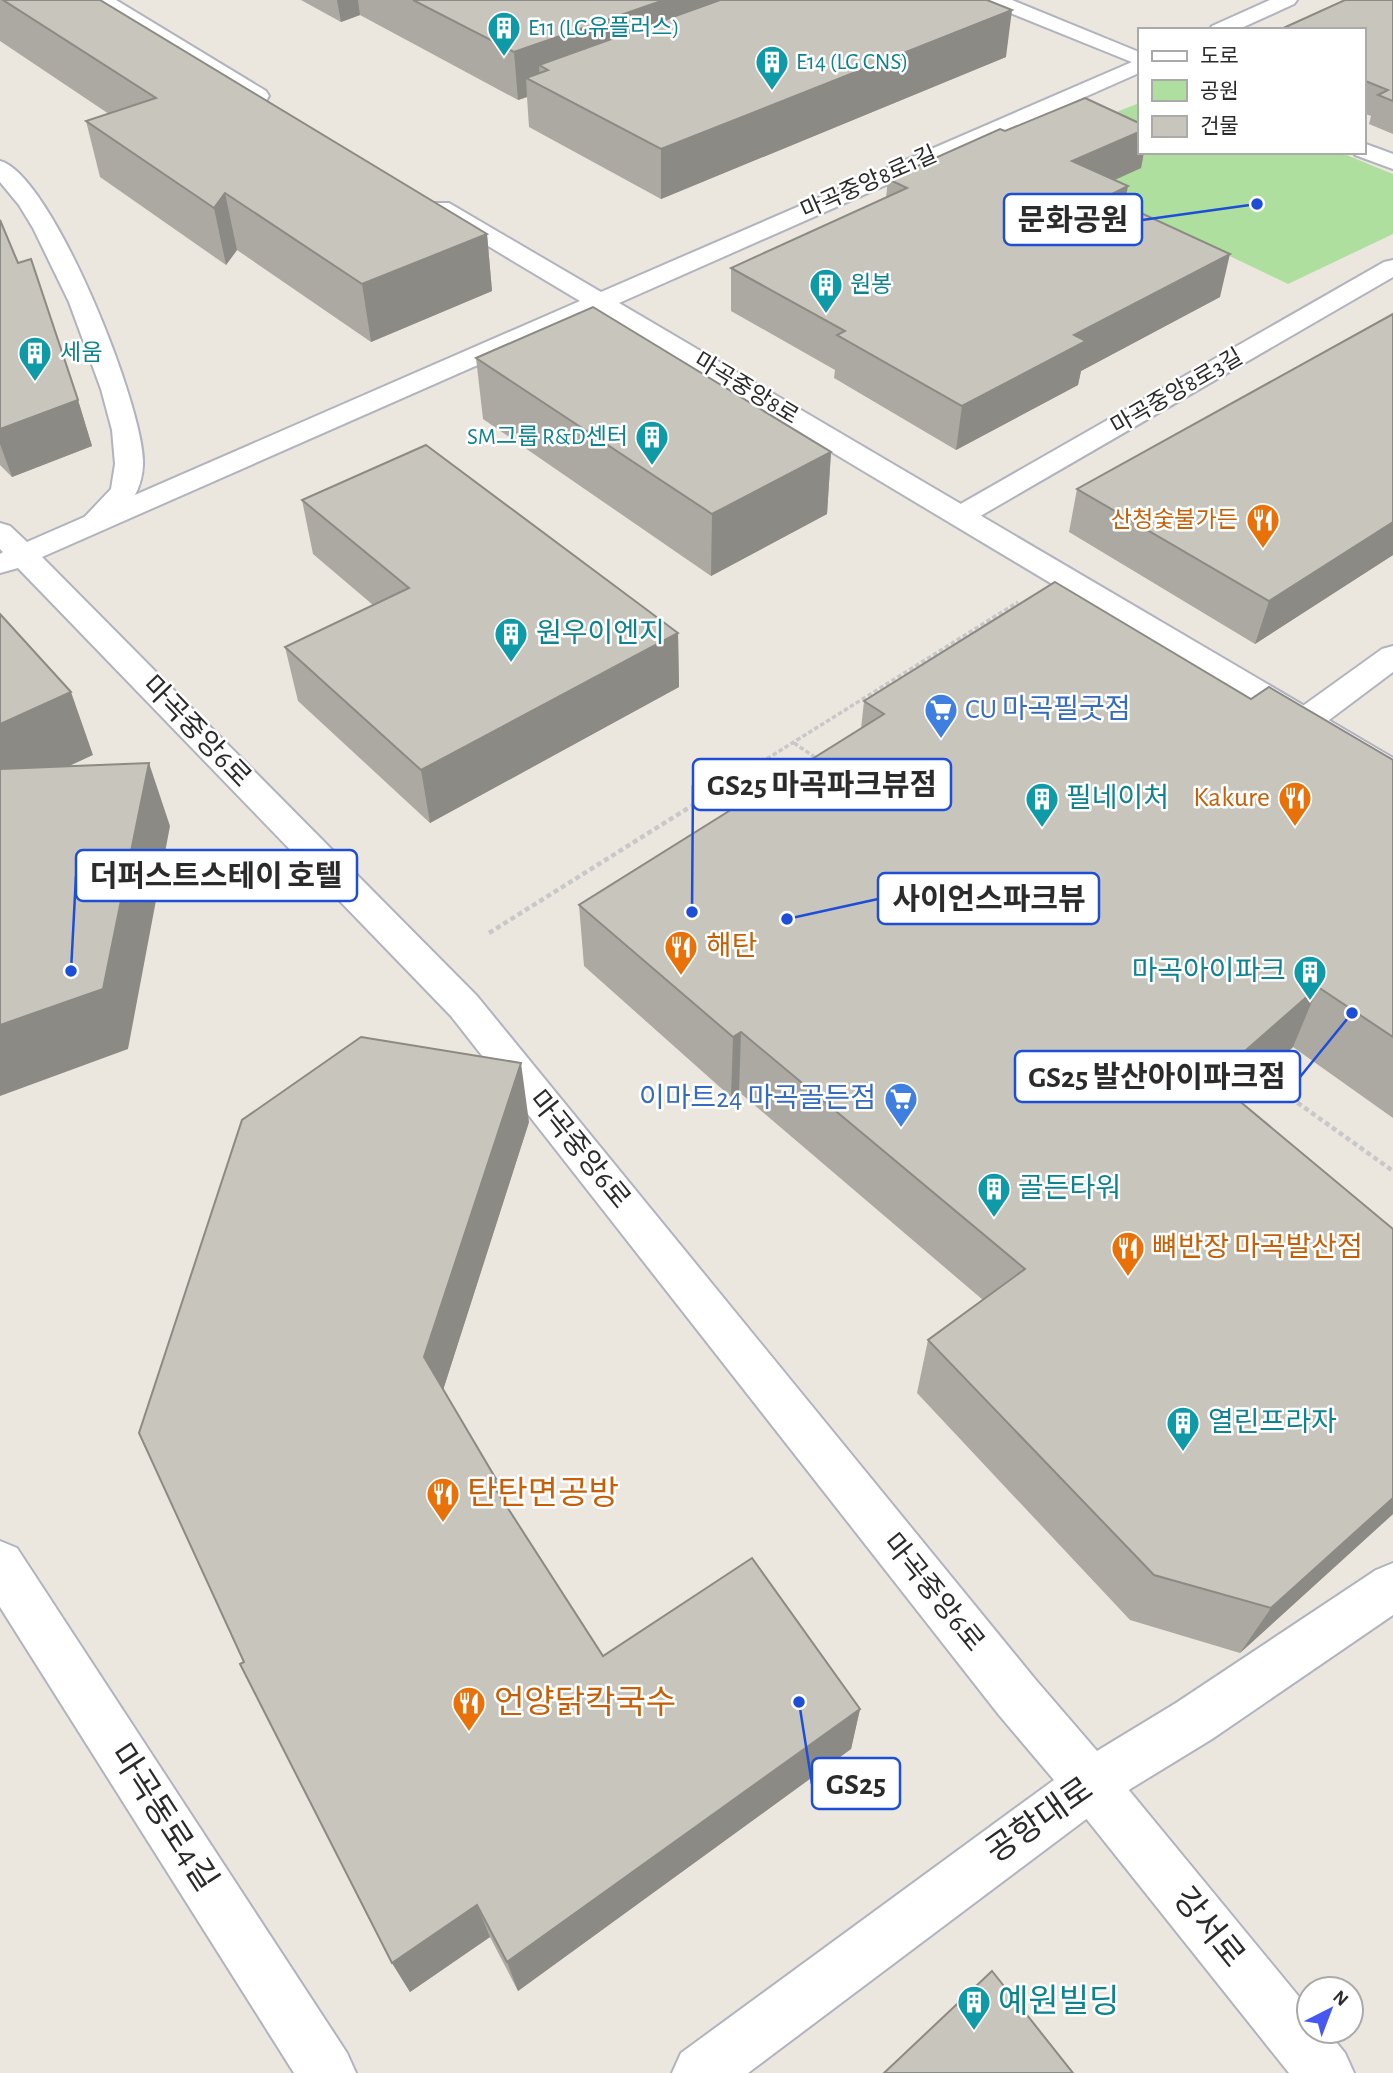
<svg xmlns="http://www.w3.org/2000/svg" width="1393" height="2073" font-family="'Alegreya Sans','Noto Sans KR',sans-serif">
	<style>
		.green { fill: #aedf9e }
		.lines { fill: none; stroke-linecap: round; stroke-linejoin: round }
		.pedestrian-casing { stroke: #b1b3be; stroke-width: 4 }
		.minor-casing { stroke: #b1b3be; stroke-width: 4 }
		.tertiary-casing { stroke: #b1b3be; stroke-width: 4 }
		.path-far1 { stroke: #c8c8c8; stroke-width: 3.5; stroke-dasharray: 4.5 2.5; stroke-linecap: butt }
		.path { stroke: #c8c8c8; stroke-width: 4.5; stroke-dasharray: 5 3.5; stroke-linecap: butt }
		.pedestrian { fill: #fff; fill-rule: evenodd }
		.minor { fill: #fff; fill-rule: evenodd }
		.tertiary { fill: #fff; fill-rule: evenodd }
		.wall { fill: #aca9a2 }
		.shaded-wall { fill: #8c8a84 }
		.building { fill: #c8c5bc; stroke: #8c8a84; stroke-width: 2 }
		.labels { text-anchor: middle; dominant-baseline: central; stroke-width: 5; stroke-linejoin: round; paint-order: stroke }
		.far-culture-label { font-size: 23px; fill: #0d838f; stroke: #fff; text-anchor: start }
		.far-street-label { font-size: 23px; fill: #2b2b2b; stroke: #fff }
		.far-food-label { font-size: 23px; fill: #c56008; stroke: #fff; text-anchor: end }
		.culture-label { font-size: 28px; fill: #0d838f; stroke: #fff; text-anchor: start }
		.shop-label { font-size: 28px; fill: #366cbe; stroke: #fff; text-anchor: start }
		.street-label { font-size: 28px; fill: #2b2b2b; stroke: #fff }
		.food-label { font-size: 28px; fill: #c56008; stroke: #fff; text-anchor: start }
		.near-food-label { font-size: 33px; fill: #c56008; stroke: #fff; text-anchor: start }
		.near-street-label { font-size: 33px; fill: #2b2b2b; stroke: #fff }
		.near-culture-label { font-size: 33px; fill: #0d838f; stroke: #fff; text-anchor: start }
		.leader { fill: none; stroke: #1d4ed8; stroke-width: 2.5 }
		.callout-dot { fill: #1d4ed8; stroke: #fff; stroke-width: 2.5 }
		.callout { fill: #fff; stroke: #1d4ed8; stroke-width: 2.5 }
		.callout-label { font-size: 30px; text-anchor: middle; font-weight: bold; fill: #2b2b2b }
	</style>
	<rect width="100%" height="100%" fill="#ece7de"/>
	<!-- green -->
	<path class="green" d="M1139 103V152H1339L1393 174V234L1288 284 1015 153Z"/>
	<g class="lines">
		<defs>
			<path id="pedestrian" d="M985 0H1012L1139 52V65L988 4Z
				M1363 143 1393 154V169L1355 155 1353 152H1363Z
				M0 161C52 174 146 411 143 465 142 487 133 502 118 516 106 528 99 536 82 531L77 525 111 489 115 464 112 430 101 389 69 302 33 228 19 205 0 182Z"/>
			<path id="minor" d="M1393 260V277L970 522 960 525 950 522 945 516 950 510 1384 262Z
				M1393 646V672L1317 729 1305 732 1293 729 1289 721 1293 713 1382 649Z
				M1091 1758 1109 1766 1309 2009V2031H1327L1345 2053 1354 2073H1289L1073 1802 1065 1784 1073 1766Z"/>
			<path id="tertiary" d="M92 0H116L266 91 269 96 266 101H250Z
				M1270 0H1297L1294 4 1237 30H1209L1212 26Z
				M1139 59V73L619 303 1393 758V785L1381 781 598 312 42 557 477 996 1035 1679 1097 1751 1176 1703 1376 1570 1393 1563V1615L1212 1739 1109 1802 748 2073H672L681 2053 1054 1780 999 1715 451 1016 18 568 0 573V554L3 552 0 549V523L10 526 27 542 580 301 433 213 429 208 433 203H449L601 292Z
				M0 1541 17 1548 347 2053 356 2073H294L0 1607Z"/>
		</defs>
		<!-- pedestrian casing -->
		<use href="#pedestrian" class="pedestrian-casing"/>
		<!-- minor casing -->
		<use href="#minor" class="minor-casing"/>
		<!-- tertiary casing -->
		<use href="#tertiary" class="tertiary-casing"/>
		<!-- path-far1 -->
		<path class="path-far1" d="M794 743 819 760
			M749 770 1018 602"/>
		<!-- path -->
		<path class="path" d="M489 933 752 768
			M1256 1073 1393 1171"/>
		<!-- pedestrian -->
		<use href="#pedestrian" class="pedestrian"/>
		<!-- minor -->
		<use href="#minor" class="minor"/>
		<!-- tertiary -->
		<use href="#tertiary" class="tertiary"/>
	</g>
	<!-- wall -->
	<path class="wall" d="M0 0H100L487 234 492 291 371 342 237 250 226 265 100 177 86 121 109 114 0 41Z
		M301 0H987L1006 57 661 199 529 127 527 97 518 100 360 15 341 22Z
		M1393 0V134L1369 124 1371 116 1363 113V30Z
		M1005 131 1144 152 1141 168 1115 180 1124 205 1220 297 1081 371 1078 385 956 450 834 378 835 370 731 311V268L886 198 888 179Z
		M0 220 78 400 92 446 12 477 0 465Z
		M1393 314V555L1255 644 1069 532 1077 489Z
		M476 358 831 452 827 514 711 576 483 419Z
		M302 500 678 633 679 687 430 823 298 701 285 647 373 605 313 554Z
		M1251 699 1393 760V1118L1293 1047 1236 1098 1393 1514 1240 1653 1130 1620 917 1393 928 1340 983 1300 739 1092 731 1097 584 966 579 905 861 729 864 701Z
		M529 1122 443 1390 496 1479 499 1495 603 1656 860 1709 851 1749 518 1991 490 1937 410 1992 392 1963 244 1662Z"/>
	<!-- shaded-wall -->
	<path class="shaded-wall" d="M337 0H358L360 15 341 22Z
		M664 0H794L548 70 539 65 540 85 526 78 527 97 518 100 514 52Z
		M1012 10 1006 57 661 199V149Z
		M1139 132V152H1144L1141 168 1065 202 1072 161Z
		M1128 186 1120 228 1106 197Z
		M225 193 237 250 226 265 214 208Z
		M487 234 492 291 371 342 362 284Z
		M1230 254 1220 297 1081 371 1078 385 956 450 962 406 1074 335Z
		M78 400 92 446 12 477 0 444V429Z
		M831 452 827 514 711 576 712 514Z
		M1393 522V555L1255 644 1269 601Z
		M678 633 679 687 430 823 421 770Z
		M71 692 93 755 0 798V724Z
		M149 763 170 826 128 1049 0 1096V1025Z
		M1318 987 1293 1047 1191 1138 1213 1079Z
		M741 1032 739 1092 731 1097 733 1037Z
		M521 1063 529 1122 437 1409 424 1357Z
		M496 1479 506 1528 491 1482Z
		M1393 1498V1514L1240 1653 1271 1608Z
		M860 1709 851 1749 518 1991 507 1962Z
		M477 1905 490 1937 410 1992 392 1963Z"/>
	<!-- building -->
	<path class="building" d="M3 0H100L487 234 362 284 225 193 214 208 86 121 156 98Z
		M413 0H664L514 52Z
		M720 0H987L1012 10 661 149 526 78 548 70 539 65Z
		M1345 0H1393V101L1378 95 1388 90 1363 80V30H1279Z
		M1085 98 1139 123V132L1072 161 1128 186 1106 197 1230 254 1074 335 1086 341 962 406 837 335 845 331 731 268 907 188 888 179 1000 129 1005 131Z
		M0 220 18 263 31 259 78 400 0 429Z
		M593 307 831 452 712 514 476 358Z
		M1393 314V522L1269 601 1077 489Z
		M426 445 678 633 421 770 285 647 409 588 302 500Z
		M1055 582 1251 699 1269 687 1393 760V1037L1318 987 1213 1079 1393 1229V1498L1271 1608 1154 1575 928 1340 1025 1269 741 1032 733 1037 579 905 884 714 864 701Z
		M0 614 71 692 0 724Z
		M149 763 103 989 0 1025V769Z
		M361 1037 521 1063 424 1357 496 1479 491 1482 603 1656 752 1558 860 1709 507 1962 477 1905 392 1963 240 1664 244 1662 139 1433 242 1120Z
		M992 1971 1073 2073H884Z"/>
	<!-- icons -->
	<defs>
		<symbol id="building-pin" viewBox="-11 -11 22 30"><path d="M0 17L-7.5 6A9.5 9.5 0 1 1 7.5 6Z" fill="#0f9aa8" stroke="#fff"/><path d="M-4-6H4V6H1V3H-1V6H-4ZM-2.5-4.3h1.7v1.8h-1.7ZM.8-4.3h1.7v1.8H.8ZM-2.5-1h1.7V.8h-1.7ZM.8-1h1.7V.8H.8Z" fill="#fff"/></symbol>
		<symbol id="restaurant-pin" viewBox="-11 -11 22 30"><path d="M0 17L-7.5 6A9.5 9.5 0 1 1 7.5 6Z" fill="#e8710a" stroke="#fff"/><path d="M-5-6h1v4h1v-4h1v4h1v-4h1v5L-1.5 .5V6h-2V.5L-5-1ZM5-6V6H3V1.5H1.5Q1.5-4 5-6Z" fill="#fff"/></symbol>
		<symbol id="supermarket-pin" viewBox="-11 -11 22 30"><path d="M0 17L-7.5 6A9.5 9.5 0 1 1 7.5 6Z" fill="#3f7fe0" stroke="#fff"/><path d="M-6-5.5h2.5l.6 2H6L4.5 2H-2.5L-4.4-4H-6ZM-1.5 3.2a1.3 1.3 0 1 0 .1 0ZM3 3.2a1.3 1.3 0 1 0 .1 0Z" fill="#fff"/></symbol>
	</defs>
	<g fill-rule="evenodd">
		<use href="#building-pin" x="485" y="9" width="38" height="52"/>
		<use href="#building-pin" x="753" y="43" width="38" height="52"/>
		<use href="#building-pin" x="807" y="266" width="38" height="52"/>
		<use href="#building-pin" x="16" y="334" width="38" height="52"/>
		<use href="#building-pin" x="633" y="418" width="38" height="52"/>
		<use href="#restaurant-pin" x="1244" y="501" width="38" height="52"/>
		<use href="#building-pin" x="492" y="615" width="38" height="52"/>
		<use href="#supermarket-pin" x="922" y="691" width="38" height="52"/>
		<use href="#restaurant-pin" x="1276" y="779" width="38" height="52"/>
		<use href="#building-pin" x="1023" y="780" width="38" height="52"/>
		<use href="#restaurant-pin" x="662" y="928" width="38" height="52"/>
		<use href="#building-pin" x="1291" y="953" width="38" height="52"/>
		<use href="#supermarket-pin" x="882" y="1080" width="38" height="52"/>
		<use href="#building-pin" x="975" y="1170" width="38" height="52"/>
		<use href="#restaurant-pin" x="1109" y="1229" width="38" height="52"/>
		<use href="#building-pin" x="1164" y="1404" width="38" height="52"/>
		<use href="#restaurant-pin" x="424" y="1475" width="38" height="52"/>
		<use href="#restaurant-pin" x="450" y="1684" width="38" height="52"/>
		<use href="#building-pin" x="955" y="1983" width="38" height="52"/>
	</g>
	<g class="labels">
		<!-- far-culture labels -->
		<g class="far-culture-label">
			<text x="528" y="28">E11 (LG유플러스)</text>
			<text x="796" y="62">E14 (LG CNS)</text>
			<text x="850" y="285">원봉</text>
			<text x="60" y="353">세움</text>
			<text x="628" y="437" text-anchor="end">SM그룹 R&amp;D센터</text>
		</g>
		<!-- far-street labels -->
		<g class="far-street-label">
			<text transform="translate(869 183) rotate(-24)">마곡중앙8로1길</text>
			<text transform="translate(746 389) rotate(31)">마곡중앙8로</text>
			<text transform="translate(1177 392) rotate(-30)">마곡중앙8로3길</text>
		</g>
		<!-- far-food labels -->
		<g class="far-food-label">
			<text x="1238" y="520">산청숯불가든</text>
		</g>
		<!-- culture labels -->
		<g class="culture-label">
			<text x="536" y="634">원우이엔지</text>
			<text x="1066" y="799">필네이처</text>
			<text x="1286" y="972" text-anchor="end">마곡아이파크</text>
			<text x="1018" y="1189">골든타워</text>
			<text x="1208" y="1423">열린프라자</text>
		</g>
		<!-- shop labels -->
		<g class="shop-label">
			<text x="965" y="710">CU 마곡필굿점</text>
			<text x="876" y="1099" text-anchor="end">이마트24 마곡골든점</text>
		</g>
		<!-- street labels -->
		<g class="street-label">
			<text transform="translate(196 732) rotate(46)">마곡중앙6로</text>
			<text transform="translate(579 1150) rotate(51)">마곡중앙6로</text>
			<text transform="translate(933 1593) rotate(51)">마곡중앙6로</text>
		</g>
		<!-- food labels -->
		<g class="food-label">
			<text x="1270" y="798" text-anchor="end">Kakure</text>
			<text x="706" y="947">해탄</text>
			<text x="1152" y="1248">뼈반장 마곡발산점</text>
		</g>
		<!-- near-food labels -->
		<g class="near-food-label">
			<text x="467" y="1494">탄탄면공방</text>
			<text x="494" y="1703">언양닭칵국수</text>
		</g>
		<!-- near-street labels -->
		<g class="near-street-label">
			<text transform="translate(163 1818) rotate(57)">마곡동로4길</text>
			<text transform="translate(1040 1821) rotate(-35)">공항대로</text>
			<text transform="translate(1208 1928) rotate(51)">강서로</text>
		</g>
		<!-- near-culture labels -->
		<g class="near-culture-label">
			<text x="998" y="2002">예원빌딩</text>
		</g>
	</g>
	<!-- callouts -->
	<path class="leader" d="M1257 204L1142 220M692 912L693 785M71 971L76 876M787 919L878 899M1352 1013L1300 1077M799 1702L812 1784"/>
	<g class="callout-dot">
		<circle cx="1257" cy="204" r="7"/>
		<circle cx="692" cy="912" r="7"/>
		<circle cx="71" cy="971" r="7"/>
		<circle cx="787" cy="919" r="7"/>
		<circle cx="1352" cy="1013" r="7"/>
		<circle cx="799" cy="1702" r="7"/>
	</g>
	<g class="callout">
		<rect x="1004" y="194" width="138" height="51" rx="7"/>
		<rect x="693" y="759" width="258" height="51" rx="7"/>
		<rect x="76" y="850" width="281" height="51" rx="7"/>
		<rect x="878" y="873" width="221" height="51" rx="7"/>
		<rect x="1015" y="1051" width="285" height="51" rx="7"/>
		<rect x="812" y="1758" width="88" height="51" rx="7"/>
	</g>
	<g class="callout-label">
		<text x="1073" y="230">문화공원</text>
		<text x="822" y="795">GS25 마곡파크뷰점</text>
		<text x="216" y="886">더퍼스트스테이 호텔</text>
		<text x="989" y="909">사이언스파크뷰</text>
		<text x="1157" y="1087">GS25 발산아이파크점</text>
		<text x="856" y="1794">GS25</text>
	</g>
	<!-- legend -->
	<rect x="1138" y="28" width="228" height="126" fill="#ffffff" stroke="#aaaaaa" stroke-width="2"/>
	<rect x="1152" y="51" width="35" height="10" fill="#ffffff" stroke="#aaaaaa" stroke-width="2"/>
	<text x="1200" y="63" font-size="21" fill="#2b2b2b">도로</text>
	<rect x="1152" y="80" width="35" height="21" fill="#aedf9e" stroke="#aaaaaa" stroke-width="2"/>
	<text x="1200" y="98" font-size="21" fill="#2b2b2b">공원</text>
	<rect x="1152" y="116" width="35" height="21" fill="#c8c5bc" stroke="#aaaaaa" stroke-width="2"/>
	<text x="1200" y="133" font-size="21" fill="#2b2b2b">건물</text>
	<!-- north arrow -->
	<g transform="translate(1330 2010) rotate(42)"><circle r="33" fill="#ffffff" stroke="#aaaaaa" stroke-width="2"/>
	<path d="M0-5L12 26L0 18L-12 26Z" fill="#4758f0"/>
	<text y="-10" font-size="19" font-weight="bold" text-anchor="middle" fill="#2b2b2b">N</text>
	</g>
</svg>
